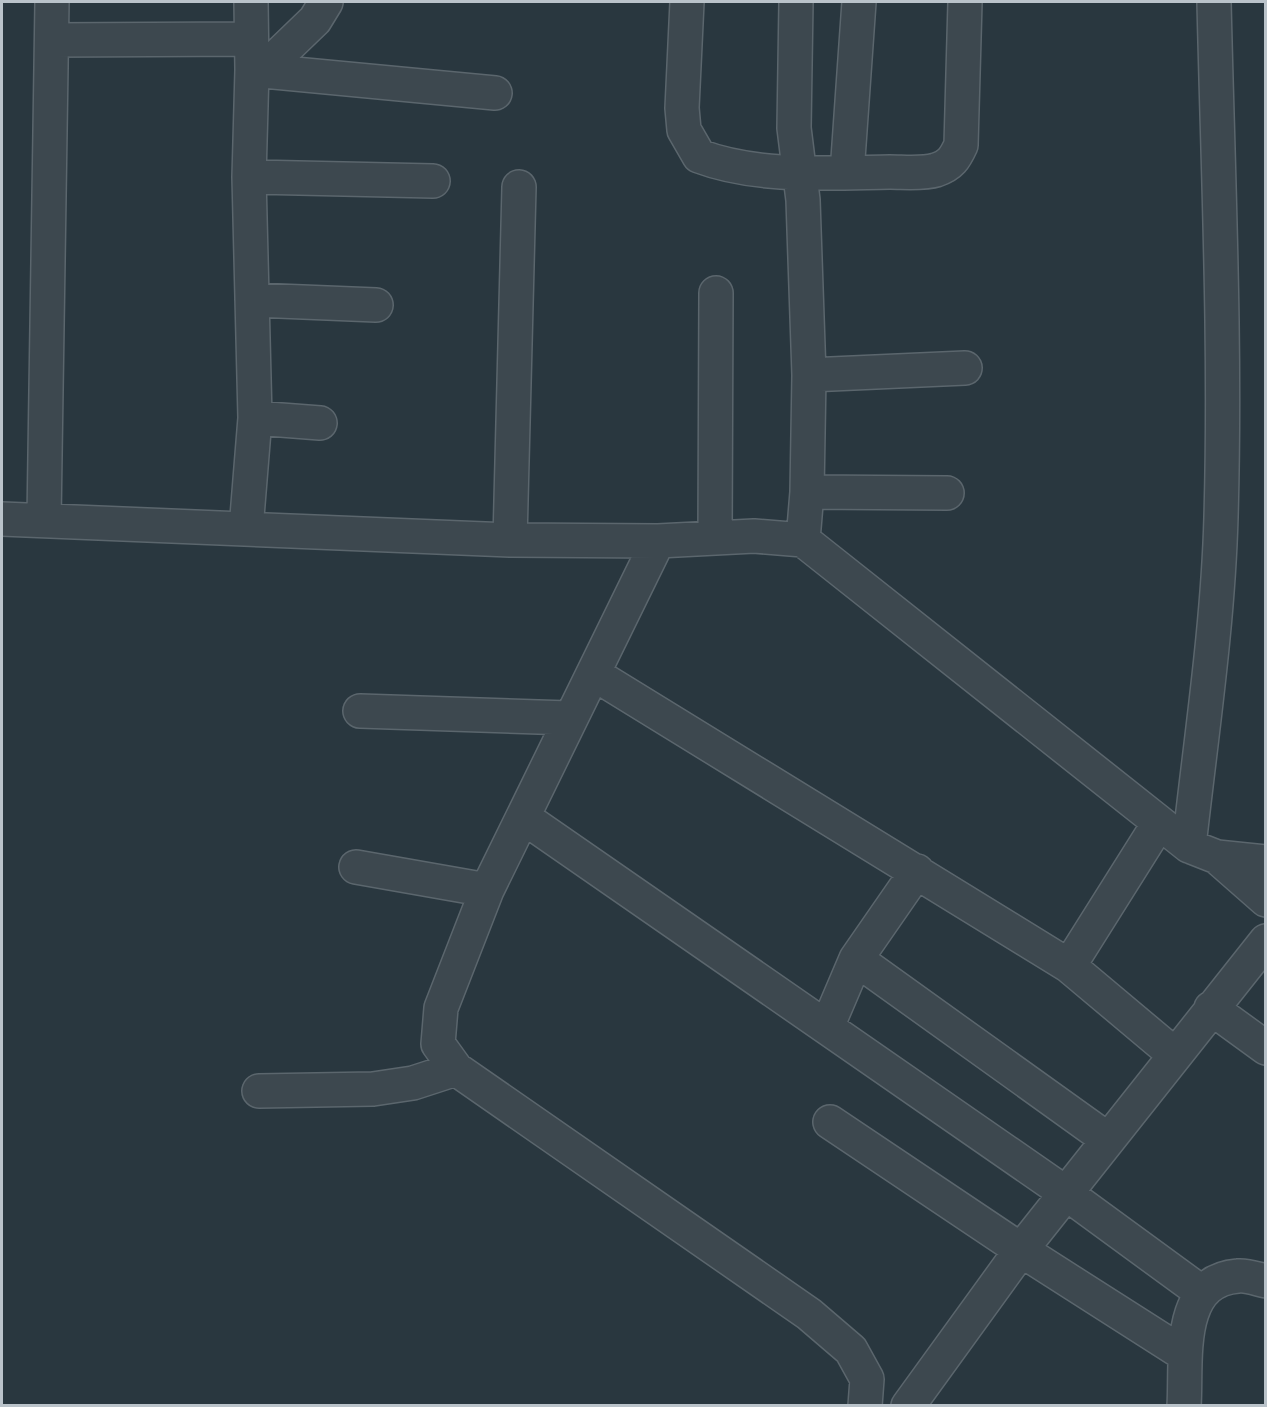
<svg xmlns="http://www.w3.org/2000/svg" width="1267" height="1407" font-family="Overpass,sans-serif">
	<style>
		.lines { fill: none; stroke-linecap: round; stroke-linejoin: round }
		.minor-casing { stroke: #5b666d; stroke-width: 36 }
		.minor { stroke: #3d484f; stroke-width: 33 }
	</style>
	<rect width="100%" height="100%" fill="#29373f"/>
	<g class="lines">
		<defs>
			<path id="minor" d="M687 2 682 108 684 130 699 156C757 178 828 173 890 172 904 172 923 174 936 170 951 165 955 158 961 145L965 2
				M796 2 794 128 803 200 809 375 807 492 803 540
				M52 40 251 39
				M252 70 495 93
				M262 71 315 20 326 2
				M847 173 859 2
				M249 177 433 181
				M252 300 376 305
				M809 375 965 368
				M255 418 320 423
				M807 492 947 493
				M2 519 510 540 658 541 754 536 803 540 1189 846 1217 857 1266 862
				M44 520 52 2
				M246 529 255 418 249 177 252 70 251 2
				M715 538 716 293
				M510 540 519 187
				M658 541 487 890 441 1008 438 1044 456 1069 809 1314 851 1350 867 1379 865 1406
				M594 674 1069 966 1175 1055
				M360 711 569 718
				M523 817 1067 1194 1201 1292
				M1189 846C1201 737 1218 627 1221 517 1226 346 1218 173 1214 2
				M1217 857 1266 900
				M356 867 487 890
				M856 959 1107 1139
				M1069 966 1159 823
				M1211 1008 1266 1048
				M827 1027 856 959 917 871
				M259 1091 373 1089 413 1083 456 1069
				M830 1122 1021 1250 1184 1354
				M908 1406 1021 1250 1266 941
				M1184 1406C1187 1361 1175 1281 1238 1276 1247 1275 1257 1279 1266 1281"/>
		</defs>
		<!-- minor casing -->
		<use href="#minor" class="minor-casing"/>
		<!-- minor -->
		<use href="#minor" class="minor"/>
	</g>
	<!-- border -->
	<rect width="1267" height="1407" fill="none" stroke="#bac3ca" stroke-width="6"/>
</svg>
